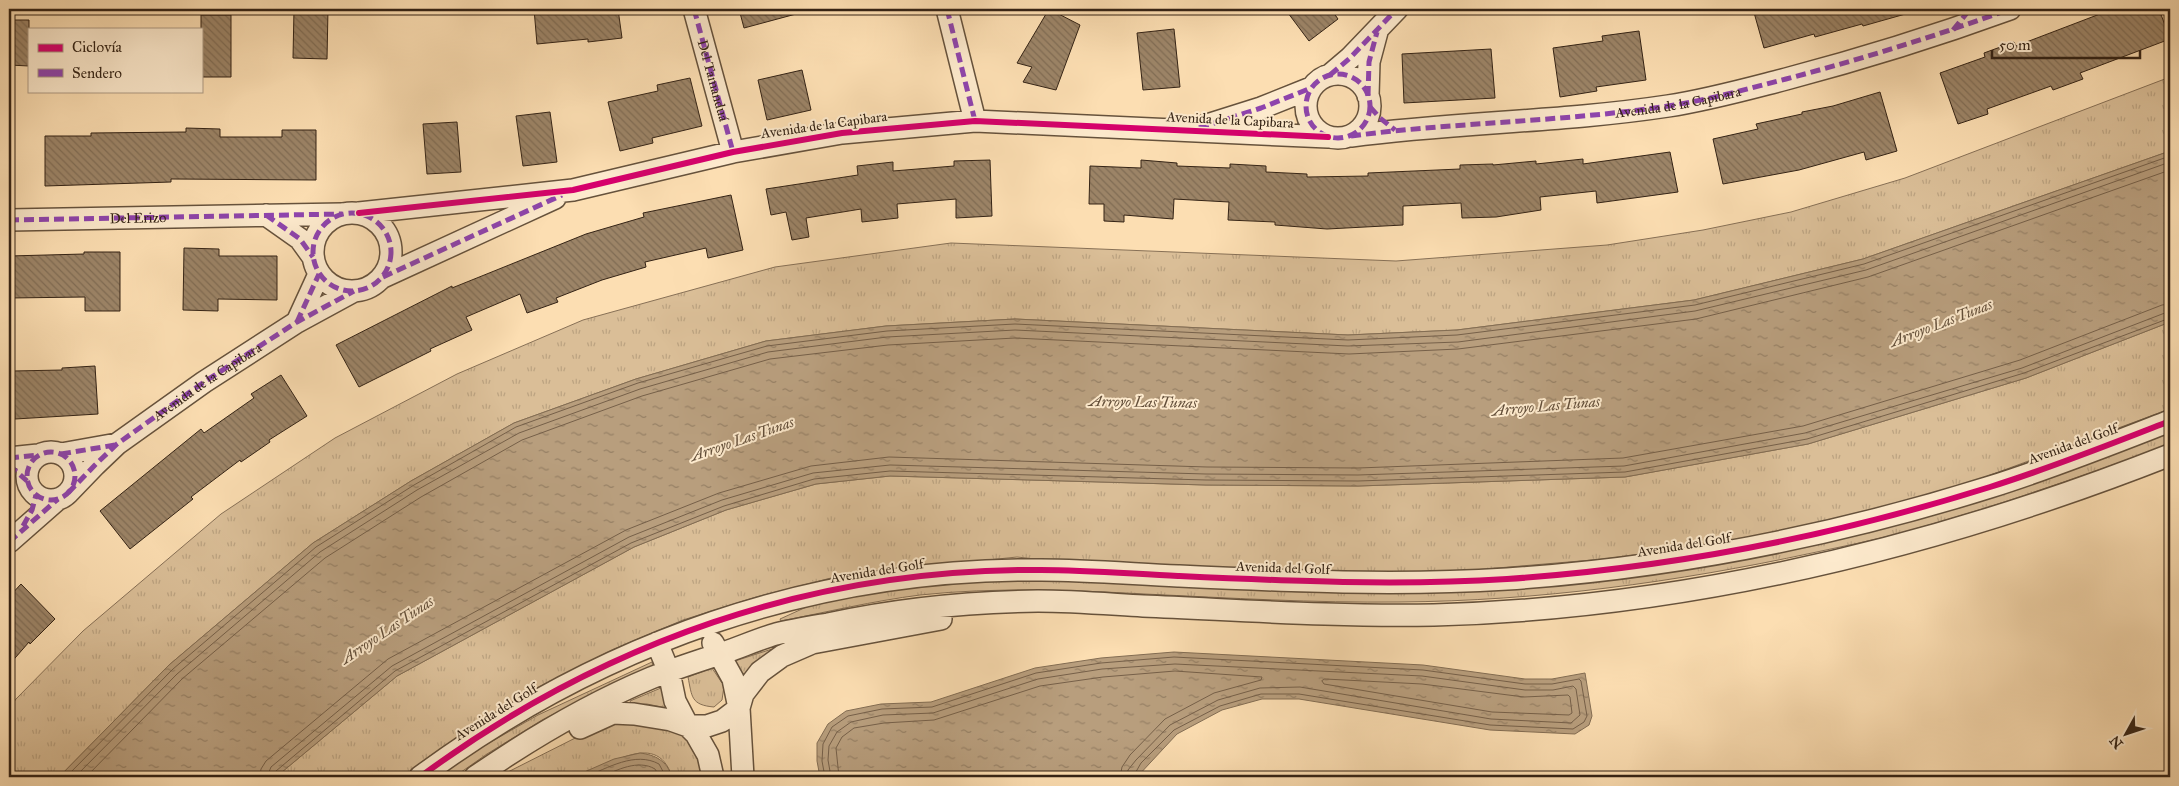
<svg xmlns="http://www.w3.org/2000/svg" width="2179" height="786" font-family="'IM FELL Great Primer',serif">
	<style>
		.grass { fill: url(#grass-tufts); stroke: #877056 }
		.water { fill: url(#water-ripples); stroke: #836d53 }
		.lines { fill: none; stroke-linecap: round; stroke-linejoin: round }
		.shore { stroke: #766049; stroke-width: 1 }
		.building { fill: url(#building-back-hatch); stroke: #342315 }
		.minor-casing { stroke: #66523c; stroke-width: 24 }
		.minor { stroke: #fdeacd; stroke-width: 21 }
		.quiet { stroke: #8e44ad; stroke-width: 5; stroke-dasharray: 10 5; stroke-linecap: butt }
		.cycleway-casing { stroke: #fdeacd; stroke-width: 9 }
		.cycleway { stroke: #d6006c; stroke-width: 6 }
		.labels { text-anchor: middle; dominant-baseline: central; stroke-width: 4; stroke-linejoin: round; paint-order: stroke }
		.street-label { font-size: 14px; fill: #342315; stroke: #fdeacd }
		.water-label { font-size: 15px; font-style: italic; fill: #624e39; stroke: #fdeacd }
	</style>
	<defs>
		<pattern id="grass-tufts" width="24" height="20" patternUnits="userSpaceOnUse" patternTransform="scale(1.25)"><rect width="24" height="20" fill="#dabe97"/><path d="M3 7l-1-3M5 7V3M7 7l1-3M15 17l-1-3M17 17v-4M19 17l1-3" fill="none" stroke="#bca381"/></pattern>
		<pattern id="water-ripples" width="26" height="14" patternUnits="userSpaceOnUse" patternTransform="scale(1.25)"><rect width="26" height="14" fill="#b89e7d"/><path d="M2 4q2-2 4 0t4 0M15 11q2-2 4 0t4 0" fill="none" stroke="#968065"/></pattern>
		<pattern id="building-back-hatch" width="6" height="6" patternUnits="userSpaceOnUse" patternTransform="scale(1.25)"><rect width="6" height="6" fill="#9c8467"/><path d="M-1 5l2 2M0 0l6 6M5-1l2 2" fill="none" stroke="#806c54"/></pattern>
	</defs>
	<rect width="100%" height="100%" fill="#fcdeb2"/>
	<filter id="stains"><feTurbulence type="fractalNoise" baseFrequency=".004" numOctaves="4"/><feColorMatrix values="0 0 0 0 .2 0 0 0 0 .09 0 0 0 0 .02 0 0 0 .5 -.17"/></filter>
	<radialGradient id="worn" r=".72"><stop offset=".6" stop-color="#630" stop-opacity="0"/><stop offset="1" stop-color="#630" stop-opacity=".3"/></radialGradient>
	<!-- grass -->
	<path class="grass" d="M2170 77V151L1863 259 1694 300 1457 330 1348 335 1015 319 886 326 766 341 636 379 514 423 411 481 313 543 169 665 59 777H9V709L16 699 83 631 221 514 335 438 457 374 583 320 775 267 951 243 1396 261 1607 245 1703 230 1791 212 1905 178Z
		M2170 322V409L1966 484 1825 523 1709 545 1604 559 1426 574 1350 573 1072 563 1017 557 843 575 756 597 683 620 614 649 533 690 471 727 403 777H276L397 676 634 547 726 510 816 484 890 476 1206 485 1358 486 1625 477 1808 444 2026 378Z
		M2170 431V443L2162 447C2078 478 1994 507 1908 531 1876 540 1844 546 1812 553 1677 582 1538 601 1399 602 1314 603 1230 598 1145 594 1070 590 995 587 920 595 873 601 827 612 781 621L780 619 813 604 841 598 918 587 996 580H1062L1302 592H1402L1602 581Z
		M772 649 760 659 744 680 735 661Z
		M652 662 653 666 599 691 542 720 487 754 454 777H435L482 747 538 715Z
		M712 668 724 686 722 700 714 707C691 705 692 697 688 677Z
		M668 685 676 710 647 704 632 705 630 701Z
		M625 720 691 735 704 777H672C656 725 601 773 572 777 549 781 521 777 498 777L599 726Z"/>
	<!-- water -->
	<path class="water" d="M2170 151V322L2026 378 1808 444 1625 477 1358 486 1206 485 890 476 816 484 726 510 634 547 397 676 276 777H59L169 665 313 543 411 481 514 423 636 379 766 341 886 326 1015 319 1348 335 1457 330 1694 300 1863 259Z
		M1174 652 1423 665 1525 679H1552L1585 673 1592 716 1589 725 1575 734 1490 730 1299 699H1262L1222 710 1177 734 1137 777H820L817 761V743L828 724 846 711 881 704 931 702 1035 668 1101 658Z
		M640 753C656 755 667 761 672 777H573L614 759Z"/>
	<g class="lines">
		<!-- shore -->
		<path class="shore" d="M1325 679 1422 684 1524 697 1568 695 1570 697 1572 713 1569 715 1492 712 1324 684 1322 681Z
			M66 777 173 669 316 547 414 485 516 427 638 383 767 346 887 331 1015 324 1348 340 1457 335 1695 305 1864 264 2170 156
			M75 777 177 674 320 552 417 490 519 433 640 389 768 352 887 337 1015 330 1348 346 1458 342 1695 311 1866 270 2170 162
			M86 777 182 679 325 558 421 497 522 440 642 396 770 359 888 345 1015 338 1349 354 1458 349 1696 319 1868 277 2170 170
			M260 777 261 769 266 761 388 659 626 530 719 493 811 466 889 457 1207 467 1358 468 1623 458 1803 426 2020 360 2162 305 2170 304
			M267 777 271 767 392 666 629 537 722 500 813 473 890 465 1206 474 1358 475 1624 466 1805 433 2022 368 2170 311
			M274 777 276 771 395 671 631 543 724 506 814 479 890 471 1206 480 1358 481 1625 472 1807 439 2024 373 2170 318
			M585 777C608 768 635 751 659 764L666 777
			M601 777C617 770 638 759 655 769L660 777
			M825 777 822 761 823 744 832 727 848 716 882 709 932 707 1036 673 1101 663 1174 657 1423 670 1525 684H1552L1579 679 1581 681 1587 716 1584 722 1573 729 1490 725 1299 694H1261L1220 706 1174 730 1141 763 1133 777
			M831 777 828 760 829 746 837 732 851 722 883 715 933 713 1038 679 1102 669 1175 664 1422 676 1525 690H1553L1573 686 1576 689 1580 715 1571 723 1491 719 1300 687 1260 688 1218 700 1170 725 1136 760 1128 770 1127 777
			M839 777 836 748 842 737 854 728 884 723 934 720 1040 686 1103 677 1175 671 1262 677 1261 680 1214 693 1165 719 1130 755 1122 767 1120 777"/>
	</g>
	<!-- building -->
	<path class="building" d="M294 9H328L327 59 293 58Z
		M534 9H618L622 38 588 42V39L537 44Z
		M739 9H795L796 14 744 28Z
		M1049 9 1080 25 1056 90 1023 82 1032 67 1017 63Z
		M1285 9H1331L1338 19 1309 41Z
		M1753 9H1908L1909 13 1863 26 1862 24 1815 37 1814 34 1764 48Z
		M2113 9H2159L2170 39 2080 73 2083 79 2053 90 2051 86 1987 109 1988 114 1958 124 1940 73 1985 57 1984 53 2014 42 2016 46Z
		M201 15H231V77H201Z
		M9 20H29V66L9 65Z
		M1174 29 1180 87 1143 90 1137 33Z
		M1639 31 1646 80 1596 87 1597 91 1560 97 1553 48 1603 41 1602 36Z
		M1491 49 1495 98 1404 103 1402 54Z
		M802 70 811 110 767 120 758 80Z
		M690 78 702 126 652 138 653 143 620 151 608 102 658 91 657 85Z
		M1880 92 1897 151 1866 160 1864 152 1799 170 1723 184 1713 139 1758 129 1756 124 1802 114V112L1833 106Z
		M550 112 557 162 523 166 516 116Z
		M457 122 461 172 427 174 423 124Z
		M186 128 220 129V137H282V130H316V180L171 179V182L45 186V136H91V133L186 132Z
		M1670 152 1678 192 1597 203 1596 191 1540 197 1541 210 1496 217 1462 218 1461 203 1403 206V225L1327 229 1275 225V222L1228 220 1229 202 1174 199 1173 219 1124 215V222L1104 221V204H1089L1090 166 1141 168V160L1177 163V166L1230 168V164L1266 166V172L1307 174V177L1368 176V173L1460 169V165L1493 164V165L1536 161V164L1583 159V164Z
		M990 160 992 216 956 218V199L897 204 898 218 862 222 861 209 806 218 809 237 792 240 786 212 771 215 766 189 858 175 857 166 893 162V171L954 166V161Z
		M731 195 743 250 708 258 706 248 645 262 646 267 602 280 556 298 558 302 527 313 520 294 466 317 472 330 430 349 431 351 359 387 336 345 452 286V288L586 234 644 217 643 213Z
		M184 248 219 249V256H277V300L218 299V311L183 310Z
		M84 252H120V311H85V297L9 298V256L84 254Z
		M95 366 98 414 15 419 13 371 62 370V368Z
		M281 375 307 416 269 440 270 442 241 462 240 460 191 497 193 499 130 549 100 511 201 429 204 433 254 398 251 394Z
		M21 584 55 619 30 644 29 642 9 665V597Z"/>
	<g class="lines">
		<defs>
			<path id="minor" d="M694 9 733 152
				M947 9 975 121
				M1306 106a32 32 0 1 1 64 0a32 32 0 1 1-64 0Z
				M1330 75 1350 58 1397 9
				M1368 96 1369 62 1377 32
				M1204 126 1261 108 1311 88
				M1351 136C1456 122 1563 122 1668 106 1708 100 1747 89 1786 79 1862 59 1936 36 2010 9
				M313 252a39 39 0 1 1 78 0a39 39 0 1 1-78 0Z
				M359 213 573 190 733 152 842 133 975 121 1328 137
				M266 215 300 239 313 257
				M9 220 342 214
				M383 277 555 198
				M297 322 319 274
				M27 476a24 24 0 1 1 48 0a24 24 0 1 1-48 0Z
				M61 454 117 444
				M9 458 38 455
				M68 493 95 465 117 444 204 382 297 322 354 291
				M9 542 58 499
				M657 643 669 672 675 701 688 726 696 734 708 755 713 777
				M713 643 733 679 739 708 743 777
				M580 728 613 713 634 714 671 720 688 726H707L722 721 739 708 743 694 760 672 782 656 812 643 941 619
				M420 777C602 642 814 568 1041 570 1087 570 1133 574 1178 576 1288 581 1397 586 1507 579 1670 568 1834 536 1990 487 2051 468 2111 444 2170 421
				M475 777C530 739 589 704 651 678 676 668 701 660 726 652 743 646 759 639 776 634 793 630 811 627 828 624 897 609 967 602 1038 601 1073 601 1108 604 1143 606 1240 610 1337 617 1434 615 1687 608 1936 547 2170 455"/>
		</defs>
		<!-- minor casing -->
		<use href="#minor" class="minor-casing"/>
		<!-- minor -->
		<use href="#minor" class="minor"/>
		<!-- quiet -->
		<g class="quiet">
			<path id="s1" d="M694 9 733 152"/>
			<path d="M947 9 975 121"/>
			<path d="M1953 30 1970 9"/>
			<circle cx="1338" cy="106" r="32"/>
			<path d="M1330 75 1350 58 1397 9"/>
			<path d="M1368 96 1369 62 1377 32"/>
			<path d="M1370 107 1380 118 1395 130"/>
			<path d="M1199 128 1261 108 1311 88"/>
			<path id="s2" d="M1351 136C1456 122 1563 122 1668 106 1708 100 1747 89 1786 79 1862 59 1936 36 2010 9"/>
			<circle cx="352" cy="252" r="39"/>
			<path d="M266 215 300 239 313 257"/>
			<path id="s3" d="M9 220 342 214"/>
			<path d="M383 277 562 195"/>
			<path d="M297 322 319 274"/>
			<circle cx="51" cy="476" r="24"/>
			<path d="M61 454 115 445"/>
			<path d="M9 458 38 455"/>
			<path d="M9 465 27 481"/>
			<path id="s4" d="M68 493 95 465 117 444 204 382 297 322 354 291"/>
			<path d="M23 526 32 510 36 495"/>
			<path d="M9 542 58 499"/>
		</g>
		<defs>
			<path id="cycleway" d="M359 213 573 190 733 152 842 133 975 121 1328 137
				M420 777C602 642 814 568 1041 570 1087 570 1133 574 1178 576 1288 581 1397 586 1507 579 1670 568 1834 536 1990 487 2051 468 2111 444 2170 421"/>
		</defs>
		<!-- cycleway casing -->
		<use href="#cycleway" class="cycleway-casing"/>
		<!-- cycleway -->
		<use href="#cycleway" class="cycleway"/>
	</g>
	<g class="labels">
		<!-- street labels -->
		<g class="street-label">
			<text stroke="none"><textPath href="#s1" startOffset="74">Del Tamanduá</textPath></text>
			<text stroke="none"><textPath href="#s2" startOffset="329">Avenida de la Capibara</textPath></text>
			<text transform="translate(1230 120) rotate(3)">Avenida de la Capibara</text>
			<text transform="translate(824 125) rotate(-8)">Avenida de la Capibara</text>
			<text stroke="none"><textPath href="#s3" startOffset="129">Del Erizo</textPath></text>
			<text stroke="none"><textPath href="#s4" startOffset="179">Avenida de la Capibara</textPath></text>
			<text transform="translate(2073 444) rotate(-20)">Avenida del Golf</text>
			<text transform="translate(1684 545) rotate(-9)">Avenida del Golf</text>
			<text transform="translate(1283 568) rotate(2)">Avenida del Golf</text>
			<text transform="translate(877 571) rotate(-9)">Avenida del Golf</text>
			<text transform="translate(496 712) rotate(-32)">Avenida del Golf</text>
		</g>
		<!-- water labels -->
		<g class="water-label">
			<text transform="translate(1941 323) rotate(-21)">Arroyo Las Tunas</text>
			<text transform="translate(1143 402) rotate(1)">Arroyo Las Tunas</text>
			<text transform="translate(1546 406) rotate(-5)">Arroyo Las Tunas</text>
			<text transform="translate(742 439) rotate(-19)">Arroyo Las Tunas</text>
			<text transform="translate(387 630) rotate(-34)">Arroyo Las Tunas</text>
		</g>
	</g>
	<!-- margin -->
	<rect width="2179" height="786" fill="none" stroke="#fcdeb2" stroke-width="30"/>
	<rect x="10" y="10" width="2159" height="766" fill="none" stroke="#342315" stroke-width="2.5"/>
	<rect x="15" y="15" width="2149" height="756" fill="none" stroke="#342315"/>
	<!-- legend -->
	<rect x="28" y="28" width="175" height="65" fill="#fdeacd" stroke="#ad9a83"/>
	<rect x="38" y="44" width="25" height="8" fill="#d6006c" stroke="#ad9a83"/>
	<text x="72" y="52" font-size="15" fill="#342315">Ciclovía</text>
	<rect x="38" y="69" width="25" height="8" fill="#8e44ad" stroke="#ad9a83"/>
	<text x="72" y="78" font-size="15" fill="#342315">Sendero</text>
	<!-- north arrow -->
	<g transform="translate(2126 734) rotate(230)" stroke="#fdeacd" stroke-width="4" paint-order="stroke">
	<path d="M0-4L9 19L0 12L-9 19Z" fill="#342315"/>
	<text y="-8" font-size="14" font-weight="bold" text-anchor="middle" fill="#342315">N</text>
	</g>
	<!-- scale -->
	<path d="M1992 50v8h148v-8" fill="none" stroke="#342315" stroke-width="2.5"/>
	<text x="1999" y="50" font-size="15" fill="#342315" stroke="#fdeacd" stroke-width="4" paint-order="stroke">50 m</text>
	<rect width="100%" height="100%" filter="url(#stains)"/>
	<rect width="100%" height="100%" fill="url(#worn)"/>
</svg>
